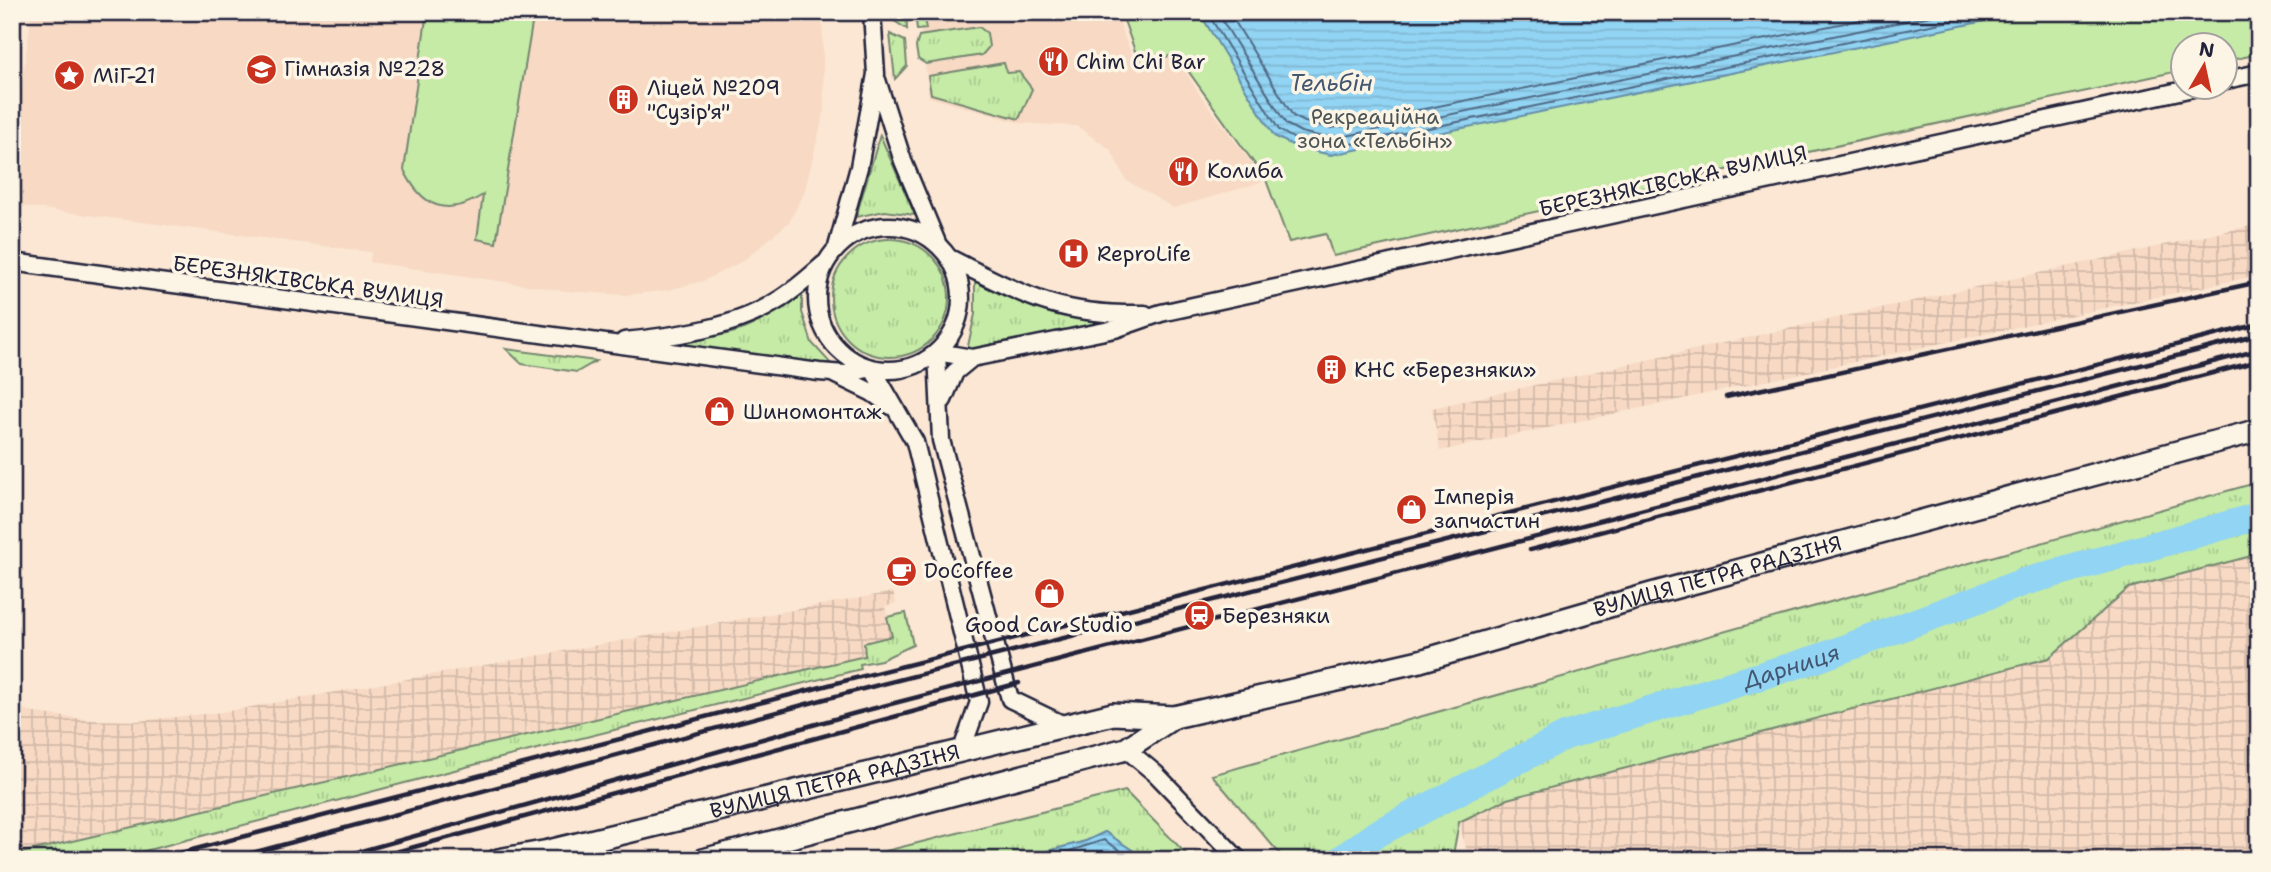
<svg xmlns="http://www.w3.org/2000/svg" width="2271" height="872" font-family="'Shantell Sans',sans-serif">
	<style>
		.built { fill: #f7d9c4 }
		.industrial { fill: url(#industrial-grid) }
		.grass { fill: url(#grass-tufts); stroke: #748670; stroke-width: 2 }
		.park { fill: #c5eba6; stroke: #748670; stroke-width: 2 }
		.water { fill: url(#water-rules); stroke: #658da9; stroke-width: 2 }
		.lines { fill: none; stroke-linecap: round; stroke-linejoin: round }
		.shore { stroke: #4f6985; stroke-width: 2 }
		.river { stroke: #92d4f3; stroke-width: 28 }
		.minor-casing { stroke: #22223b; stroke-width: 21 }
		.major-casing { stroke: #22223b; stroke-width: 26 }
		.minor { stroke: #fcf5e5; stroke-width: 16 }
		.major { stroke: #fcf5e5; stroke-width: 21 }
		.rail { stroke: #22223b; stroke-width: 4.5 }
		.labels { text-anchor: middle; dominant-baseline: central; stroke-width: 7; stroke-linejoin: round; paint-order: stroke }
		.poi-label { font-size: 21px; fill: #22223b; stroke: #fcf5e5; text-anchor: start }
		.park-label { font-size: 21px; fill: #4b5456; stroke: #fcf5e5 }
		.street-label { font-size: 21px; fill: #22223b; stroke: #fcf5e5 }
		.water-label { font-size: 23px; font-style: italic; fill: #445772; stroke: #fcf5e5 }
	</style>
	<defs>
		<pattern id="industrial-grid" width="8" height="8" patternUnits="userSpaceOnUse" patternTransform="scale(1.75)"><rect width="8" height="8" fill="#f7d9c4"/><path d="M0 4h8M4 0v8" fill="none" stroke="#d3baa9"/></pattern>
		<pattern id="grass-tufts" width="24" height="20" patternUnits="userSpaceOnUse" patternTransform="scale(1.75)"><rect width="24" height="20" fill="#c5eba6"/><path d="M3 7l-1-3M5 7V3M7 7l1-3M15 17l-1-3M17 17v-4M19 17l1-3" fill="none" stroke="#a9c990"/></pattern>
		<pattern id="water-rules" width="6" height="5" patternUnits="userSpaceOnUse" patternTransform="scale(1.75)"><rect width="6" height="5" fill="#92d4f3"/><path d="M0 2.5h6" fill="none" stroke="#7eb6d1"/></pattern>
	</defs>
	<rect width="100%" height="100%" fill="#fbe7d3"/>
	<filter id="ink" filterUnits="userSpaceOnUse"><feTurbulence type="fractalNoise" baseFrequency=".0143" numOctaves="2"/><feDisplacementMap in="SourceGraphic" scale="14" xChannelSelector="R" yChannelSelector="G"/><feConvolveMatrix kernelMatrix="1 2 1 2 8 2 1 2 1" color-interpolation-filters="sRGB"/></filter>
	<g filter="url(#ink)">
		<!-- built -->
		<path class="built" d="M32 12H822L824 112 804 193 789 222 743 261 703 281 668 290 625 295 567 291 370 262 371 252 12 205V155Z
			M919 12H1117L1122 32 1139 71 1176 56 1198 92 1265 181 1174 208 1126 180 1111 150 1077 126 1020 123 929 97Z"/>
		<!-- industrial -->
		<path class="industrial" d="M2259 224V275L1440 451 1432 408Z
			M2259 554V860H1463L1467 852 1459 822 1507 799 2049 658 2129 588Z
			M893 592 896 603 885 607 892 636 864 643 866 656 12 855V705L34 713 92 720 137 721 223 712Z"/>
		<!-- grass -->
		<path class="grass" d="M888 12H906L907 29 888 17Z
			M915 12H954L924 18 926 29 917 30Z
			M979 27 987 33 989 47 982 55 926 64 918 59 916 47 919 36Z
			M890 34 905 41 907 66 895 79Z
			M1004 63 1007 73 1019 72 1032 89 1019 119 931 94 928 76Z
			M880 135 915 215 885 211 856 217Z
			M831 298a59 59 0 1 1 118 0a59 59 0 1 1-118 0Z
			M975 278 1032 307 1106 321 1107 325 973 351 968 346 975 314Z
			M802 292V312L812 343 834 367 680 345 681 342C698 337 718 337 735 332 761 324 781 308 802 292Z
			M506 349 596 361 577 372 522 364Z
			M2259 482V554L2129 588 2049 658 1507 799 1459 822 1452 860H1285L1212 775Z
			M906 613 913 645 881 660 860 664 861 669 489 761 110 860H12V855L865 656 864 643 892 636 887 617Z
			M1125 791 1192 860H1147L1105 832 1086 841 1029 856 850 860Z"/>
		<!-- park -->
		<path class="park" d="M427 12H534L496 243 477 239 483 195C446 218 422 207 404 170Z
			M1121 12H2259V54L2226 61V46H2184L2183 70 1333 256 1326 234 1289 242 1266 180 1176 54 1140 65Z"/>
		<!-- water -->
		<path class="water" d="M1199 12H2029L1331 155 1296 147 1274 136Z
			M1105 832 1147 860H949L1029 856 1086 841Z"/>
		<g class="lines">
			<!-- shore -->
			<path class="shore" d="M1207 12 1279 130 1298 141 1331 148 1994 12
				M1217 12 1286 124 1301 132 1331 139 1950 12
				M1229 12 1293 116 1305 122 1331 128 1898 12
				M1042 860 1104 840 1135 860"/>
			<!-- river -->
			<path class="river" id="s1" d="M1340 860 1376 834 1565 736 1819 658 2024 582 2259 516"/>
			<defs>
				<path id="minor" d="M877 80 903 161 938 245
					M2226 80 2259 73
					M817 298a72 72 0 1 1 144 0a72 72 0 1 1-144 0Z
					M837 247 859 167 876 74 872 12
					M949 258C1024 295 1057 316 1145 314
					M12 262 819 372 845 374 872 368
					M624 341C675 336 733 329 777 301 794 291 809 277 824 264
					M937 352 972 358 1115 329 1161 313 2193 88
					M937 352 941 440 1010 699 1066 726
					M872 368 915 442 979 702 962 749
					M834 374 871 392 891 406
					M943 400 955 372 972 358
					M1126 749 1156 774 1239 860"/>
				<g id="major">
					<path id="s2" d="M498 860 549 851 1113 714 1174 717 1420 661 1651 594 2259 430"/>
					<path d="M703 860 1126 749 1174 717"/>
				</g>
			</defs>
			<!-- minor casing -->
			<use href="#minor" class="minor-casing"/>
			<!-- major casing -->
			<use href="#major" class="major-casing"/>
			<!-- minor -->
			<use href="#minor" class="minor"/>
			<!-- major -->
			<use href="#major" class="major"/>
			<!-- rail -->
			<path class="rail" d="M1726 397 2259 282
				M1530 550 2259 361
				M153 860 848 680 2259 324
				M226 860 851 692 2259 335
				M329 860 856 713 2259 350
				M366 860 1019 683"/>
		</g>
	</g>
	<!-- icons -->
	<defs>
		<symbol id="restaurant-disc" viewBox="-11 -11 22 22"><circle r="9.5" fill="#c8321e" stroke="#fcf5e5"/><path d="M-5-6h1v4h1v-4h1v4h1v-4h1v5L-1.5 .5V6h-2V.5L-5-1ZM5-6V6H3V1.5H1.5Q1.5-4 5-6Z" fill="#fff"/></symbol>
		<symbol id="school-disc" viewBox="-11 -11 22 22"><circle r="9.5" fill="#c8321e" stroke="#fcf5e5"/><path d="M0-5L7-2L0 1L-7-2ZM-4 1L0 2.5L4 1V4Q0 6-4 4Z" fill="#fff"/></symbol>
		<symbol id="sight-disc" viewBox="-11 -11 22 22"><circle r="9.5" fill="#c8321e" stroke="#fcf5e5"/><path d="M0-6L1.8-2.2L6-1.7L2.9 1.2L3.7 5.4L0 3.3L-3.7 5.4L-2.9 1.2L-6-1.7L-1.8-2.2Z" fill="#fff"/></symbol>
		<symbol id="building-disc" viewBox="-11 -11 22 22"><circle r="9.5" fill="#c8321e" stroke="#fcf5e5"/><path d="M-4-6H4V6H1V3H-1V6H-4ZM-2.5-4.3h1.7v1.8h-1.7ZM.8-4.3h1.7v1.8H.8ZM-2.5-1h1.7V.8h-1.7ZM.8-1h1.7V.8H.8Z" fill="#fff"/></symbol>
		<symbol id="hospital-disc" viewBox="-11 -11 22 22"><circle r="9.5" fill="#c8321e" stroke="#fcf5e5"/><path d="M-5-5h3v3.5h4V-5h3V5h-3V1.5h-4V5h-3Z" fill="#fff"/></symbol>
		<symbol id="shop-disc" viewBox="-11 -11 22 22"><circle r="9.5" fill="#c8321e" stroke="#fcf5e5"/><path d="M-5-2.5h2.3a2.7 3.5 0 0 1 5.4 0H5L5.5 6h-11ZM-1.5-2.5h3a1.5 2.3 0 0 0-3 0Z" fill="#fff"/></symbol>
		<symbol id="cafe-disc" viewBox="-11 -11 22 22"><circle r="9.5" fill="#c8321e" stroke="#fcf5e5"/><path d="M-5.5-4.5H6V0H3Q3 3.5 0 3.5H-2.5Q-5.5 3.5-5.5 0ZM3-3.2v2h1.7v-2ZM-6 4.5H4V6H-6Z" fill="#fff"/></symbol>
		<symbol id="station-disc" viewBox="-11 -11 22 22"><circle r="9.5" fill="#c8321e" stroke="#fcf5e5"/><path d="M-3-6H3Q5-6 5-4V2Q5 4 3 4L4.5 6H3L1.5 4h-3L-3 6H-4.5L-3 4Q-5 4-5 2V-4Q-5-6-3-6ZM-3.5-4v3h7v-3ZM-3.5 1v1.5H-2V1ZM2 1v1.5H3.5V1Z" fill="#fff"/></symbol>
	</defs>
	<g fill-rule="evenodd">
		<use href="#restaurant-disc" x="1036" y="44" width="35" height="35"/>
		<use href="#school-disc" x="244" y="52" width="35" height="35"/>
		<use href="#sight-disc" x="52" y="58" width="35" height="35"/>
		<use href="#building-disc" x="606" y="82" width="35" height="35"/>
		<use href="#restaurant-disc" x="1166" y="154" width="35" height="35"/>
		<use href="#hospital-disc" x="1056" y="236" width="35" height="35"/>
		<use href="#building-disc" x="1314" y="352" width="35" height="35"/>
		<use href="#shop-disc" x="702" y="394" width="35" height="35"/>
		<use href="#shop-disc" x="1394" y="492" width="35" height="35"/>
		<use href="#cafe-disc" x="884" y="554" width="35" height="35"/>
		<use href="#shop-disc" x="1032" y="576" width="35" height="35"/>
		<use href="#station-disc" x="1182" y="598" width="35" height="35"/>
	</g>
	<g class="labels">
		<!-- poi labels -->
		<g class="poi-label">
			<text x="1076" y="62">Chim Chi Bar</text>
			<text x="284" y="69">Гімназія №228</text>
			<text x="93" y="76">МіГ-21</text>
			<text x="647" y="88">Ліцей №209<tspan x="647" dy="24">"Сузір'я"</tspan></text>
			<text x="1207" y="171">Колиба</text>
			<text x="1097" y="254">ReproLife</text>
			<text x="1354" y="370">КНС «Березняки»</text>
			<text x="743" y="412">Шиномонтаж</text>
			<text x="1434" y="497">Імперія<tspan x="1434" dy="24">запчастин</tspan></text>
			<text x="924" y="571">DoCoffee</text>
			<text x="1222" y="616">Березняки</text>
			<text x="1049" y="625" text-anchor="middle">Good Car Studio</text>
		</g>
		<!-- park labels -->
		<g class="park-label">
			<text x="1375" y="117">Рекреаційна<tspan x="1375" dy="24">зона «Тельбін»</tspan></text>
		</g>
		<!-- street labels -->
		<g class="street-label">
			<text transform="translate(1673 181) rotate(-12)">БЕРЕЗНЯКІВСЬКА ВУЛИЦЯ</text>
			<text transform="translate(308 282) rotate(8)">БЕРЕЗНЯКІВСЬКА ВУЛИЦЯ</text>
			<text stroke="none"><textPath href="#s2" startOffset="1255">ВУЛИЦЯ ПЕТРА РАДЗІНЯ</textPath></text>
			<text stroke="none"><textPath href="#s2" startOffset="346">ВУЛИЦЯ ПЕТРА РАДЗІНЯ</textPath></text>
		</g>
		<!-- water labels -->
		<g class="water-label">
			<text x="1331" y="83">Тельбін</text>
			<text stroke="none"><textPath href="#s1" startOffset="494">Дарниця</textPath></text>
		</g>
	</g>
	<!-- margin -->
	<rect width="2271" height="872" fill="none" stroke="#fcf5e5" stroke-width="42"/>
	<rect x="21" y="21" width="2229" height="830" fill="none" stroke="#22223b" stroke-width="2.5" filter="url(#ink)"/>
	<!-- north arrow -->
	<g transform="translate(2204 66) rotate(9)"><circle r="33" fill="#fcf5e5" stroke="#a5a1a1" stroke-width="2"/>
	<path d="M0-5L12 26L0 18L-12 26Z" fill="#c8321e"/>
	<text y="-10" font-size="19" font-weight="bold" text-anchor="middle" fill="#22223b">N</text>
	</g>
</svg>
